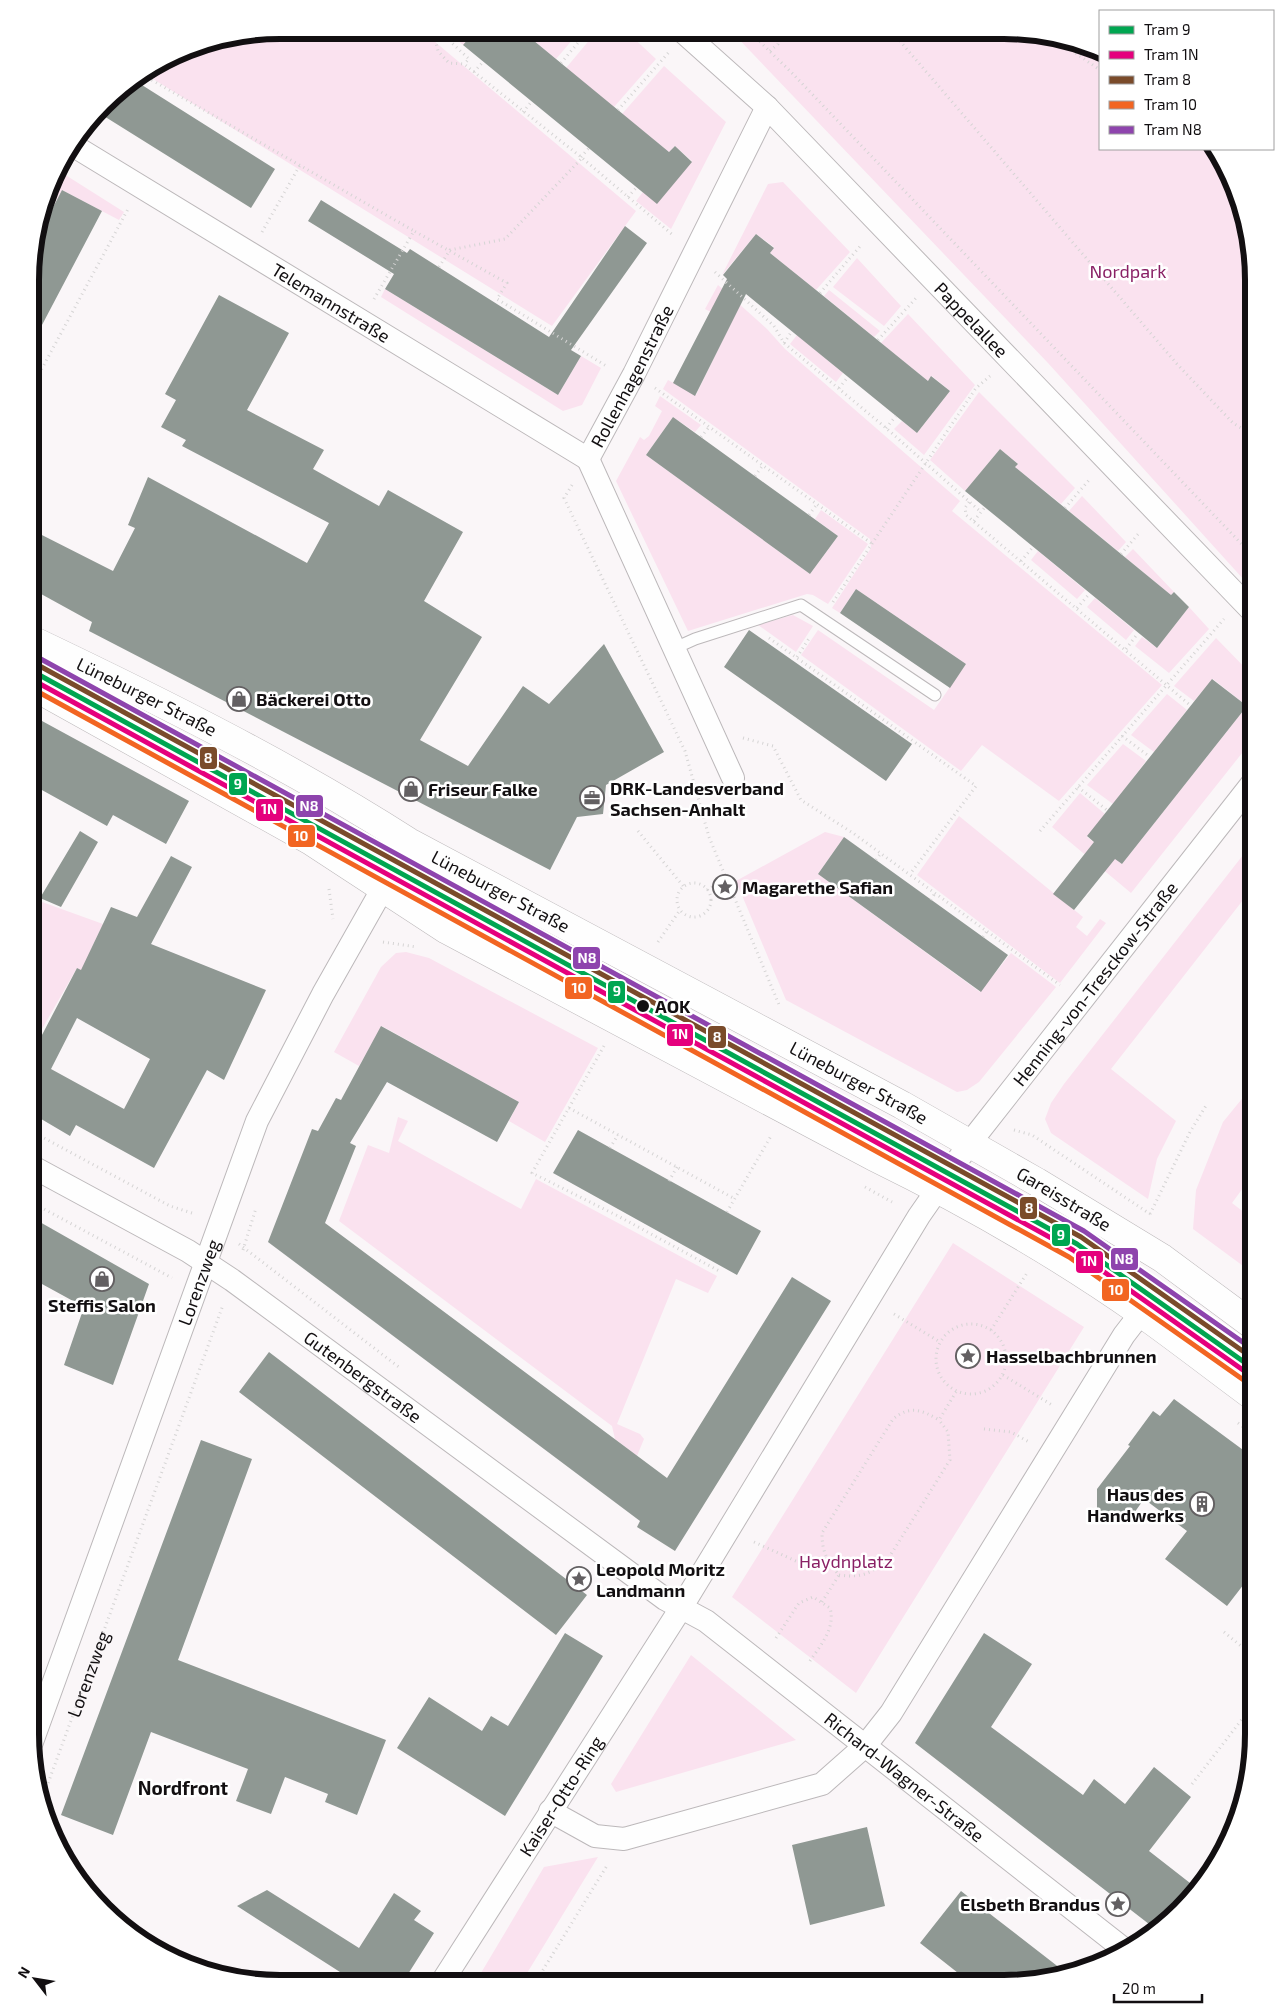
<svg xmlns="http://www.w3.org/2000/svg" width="1284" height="2014" font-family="'Exo 2',sans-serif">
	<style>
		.green { fill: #fae2ef }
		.building { fill: #8f9893; fill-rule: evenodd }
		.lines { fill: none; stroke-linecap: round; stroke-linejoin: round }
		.service-casing { stroke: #bcb8ba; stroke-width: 13 }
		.minor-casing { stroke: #bcb8ba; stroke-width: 24 }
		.secondary-casing { stroke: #bcb8ba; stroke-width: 29 }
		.path { stroke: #d5d4d4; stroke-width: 3; stroke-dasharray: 1 4; stroke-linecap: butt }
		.service { stroke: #fefefe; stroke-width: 11 }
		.minor { stroke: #fefefe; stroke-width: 22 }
		.secondary { stroke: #fefefe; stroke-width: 28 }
		.tram-1-casing { stroke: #fff; stroke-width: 9 }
		.tram-2-casing { stroke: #fff; stroke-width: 9 }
		.tram-3-casing { stroke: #fff; stroke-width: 9 }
		.tram-4-casing { stroke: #fff; stroke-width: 9 }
		.tram-5-casing { stroke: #fff; stroke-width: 9 }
		.tram-1 { stroke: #00a651; stroke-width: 5 }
		.tram-2 { stroke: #e5007d; stroke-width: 5 }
		.tram-3 { stroke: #7a4b2a; stroke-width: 5 }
		.tram-4 { stroke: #f26522; stroke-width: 5 }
		.tram-5 { stroke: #8e44ad; stroke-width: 5 }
		.stop-dot { fill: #120f11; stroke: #fff; stroke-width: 2 }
		.labels { text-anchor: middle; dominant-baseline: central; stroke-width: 5; stroke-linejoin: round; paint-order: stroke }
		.park-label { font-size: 18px; fill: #892065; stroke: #fff }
		.street-label { font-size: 18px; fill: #120f11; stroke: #fff }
		.poi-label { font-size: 18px; font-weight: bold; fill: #120f11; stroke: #fff; text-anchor: start }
		.stop-label { font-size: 18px; font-weight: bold; fill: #120f11; stroke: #fff; text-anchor: start }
		.neighbourhood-label { font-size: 19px; font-weight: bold; fill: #120f11; stroke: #fff }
		.rim { fill: none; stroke: #120f11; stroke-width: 6 }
		.line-badge { stroke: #fff; stroke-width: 2 }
		.badge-label { font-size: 14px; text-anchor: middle; font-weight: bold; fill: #fff }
	</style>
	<rect width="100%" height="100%" fill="#faf6f8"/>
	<!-- green -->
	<path class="green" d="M280 30H421L636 211 552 326 145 74 185 49Z
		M446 30 475 31 463 45Z
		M522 31H580L556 59Z
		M597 31H626L656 59 614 107 566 68Z
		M731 31 1037 32 1100 49V149H1214L1235 184 1254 280V591L1048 363Z
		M664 66 726 122 671 229 636 201 643 192 657 203 692 161 675 146 669 152 622 114Z
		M56 169 124 212 119 220 62 190 46 219 41 217Z
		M783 182 850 252 816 290 770 253 774 247 756 234 722 275 768 184Z
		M857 258 901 306 884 326 833 287Z
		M718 285 767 329 785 349 960 501 952 511 1162 685 1059 801 982 745 961 771 801 655 818 630 934 710 966 664 856 589 840 613 832 608 871 548 870 539 663 389 668 380 696 395 731 323 705 309Z
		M385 289 558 395 581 356 601 368 582 405 563 411 381 297Z
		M829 290 880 331 874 337 824 296Z
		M908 314 975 385 924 455 894 429 902 421 917 433 950 391 932 376 928 381 881 343Z
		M797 335 843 373 836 382 790 344Z
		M979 392 1075 488 1061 504 1015 467 1018 464 1000 449 965 491 930 460Z
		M660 396 701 425 695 432 673 417 646 455 810 574 838 536 815 519 821 510 868 544 828 604 813 595 807 594 688 631 616 481 640 437 644 440 649 436 662 411 655 406Z
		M1082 496 1126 542 1118 551 1069 511Z
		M1133 549 1174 592 1171 595 1125 557Z
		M1038 551 1085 590 1077 599 1031 560Z
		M1095 598 1134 630 1126 640 1087 607Z
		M1189 607 1209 629 1169 673 1135 646 1142 637 1157 648Z
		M793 615 813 626 796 652 758 625Z
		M1216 638 1254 677V738L1131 893 1052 827 1080 793 1105 814 1087 837 1122 864 1247 706 1213 679 1194 701 1174 686Z
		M1167 694 1187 710 1154 752 1131 735Z
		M1123 744 1146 761 1113 804 1087 785Z
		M959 816 1083 917 1076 927 1087 936 1100 919 1106 923 1060 983 917 875Z
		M825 832 844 837 818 874 980 992 1011 953 1056 987 979 1082 967 1090 957 1092 786 1000 736 881Z
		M1254 841V886L1111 1069 1176 1121 1157 1159 1148 1199 1051 1133 1045 1119 1051 1103 1064 1084Z
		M31 898 103 924 91 949 191 1032 77 968 31 1048Z
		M406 952 429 958 598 1048 545 1142 509 1121 519 1102 382 1026 359 1066 334 1052 381 967 396 953Z
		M1254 1084V1173L1232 1203 1254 1220V1274L1193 1229 1196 1190 1223 1122Z
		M398 1117 408 1121 398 1141 521 1209 536 1179 717 1276 708 1293 676 1279 617 1424 640 1434 644 1439 637 1456 615 1439 612 1426 339 1221 368 1145 389 1153Z
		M953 1243 1084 1327 856 1693 732 1597Z
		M691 1655 796 1740 616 1792 611 1784Z
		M598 1857 521 1983H475L544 1867Z"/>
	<!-- building -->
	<path class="building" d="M475 31H522L669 152 675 146 692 162 657 204 463 45Z
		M134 80 275 169 251 208 99 113 115 92Z
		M62 190 102 211 32 344V248Z
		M321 200 407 253 410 249 549 337 625 226 647 243 571 350 581 356 558 395 385 289 394 274 308 221Z
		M756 234 774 248 770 253 816 290 928 381 931 376 950 391 917 433 746 294 695 396 673 383 727 279 723 275Z
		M219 295 289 333 247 410 324 450 313 469 379 506 388 490 463 532 424 601 482 637 420 740 468 766 523 686 549 704 604 644 664 752 606 785 603 814 577 817 550 870 89 631 92 622 32 589V530L113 571 135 528 128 525 148 477 307 563 329 523 182 446 186 440 161 427 176 400 165 394Z
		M673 417 838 536 810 574 646 455Z
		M1000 449 1018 464 1015 467 1171 595 1174 592 1189 607 1157 648 965 491Z
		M856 589 966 664 950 688 840 613Z
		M749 630 912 744 886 781 724 667Z
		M1212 679 1247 706 1122 864 1115 859 1074 910 1053 894 1094 842 1087 836Z
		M31 715 189 801 166 844 113 815 107 826 31 784Z
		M80 831 98 842 61 907 40 898Z
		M844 837 1008 955 981 992 818 874Z
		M171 856 192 867 151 944 266 990 224 1080 207 1070 154 1168 76 1125 70 1136 31 1113V1056L77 968 81 970 111 907 137 917ZM77 1018 150 1059 124 1109 51 1069Z
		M381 1026 519 1102 497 1142 387 1082 350 1143 356 1146 325 1223 667 1478 792 1277 831 1301 675 1551 637 1527 640 1521 268 1242 312 1129 318 1131 336 1098 341 1100Z
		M578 1130 761 1231 737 1275 553 1173Z
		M31 1217 149 1284 113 1385 64 1365 84 1307 31 1278Z
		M269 1352 587 1595 556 1635 239 1392Z
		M1174 1399 1254 1458V1571L1227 1606 1165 1559 1187 1531 1144 1499 1132 1516 1113 1519 1097 1509V1489L1130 1446 1128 1445 1153 1411 1160 1416Z
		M201 1440 252 1459 178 1660 386 1740 357 1815 325 1802 328 1794 285 1777 271 1814 236 1801 248 1769 151 1732 113 1835 61 1815Z
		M565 1633 603 1656 505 1816 397 1748 429 1697 482 1731 491 1716 508 1726Z
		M984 1633 1032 1664 991 1727 1083 1795 1094 1779 1125 1804 1154 1767 1191 1797 1149 1851 1199 1890 1158 1931 915 1743Z
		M867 1827 885 1906 810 1925 792 1845Z
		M267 1890 359 1948 394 1893 421 1911 414 1920 434 1933 403 1982H334L340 1972 237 1906Z
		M961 1891 994 1917 1065 1972 1004 1984H972L920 1943Z"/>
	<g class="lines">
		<defs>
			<path id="service" d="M675 648 695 639 801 605 935 695"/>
			<g id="minor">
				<path id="s2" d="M682 31 767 107 1254 613"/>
				<path id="s3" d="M74 146 588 459"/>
				<path id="s4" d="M588 459 634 374 767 107"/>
				<path d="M588 459 733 778"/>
				<path id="s5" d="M31 1166 188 1251 232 1280 665 1599 706 1621 1125 1950"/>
				<path id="s6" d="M32 1742 257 1121 323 994 409 842"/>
				<path d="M550 1811 595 1836 624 1839 822 1784 865 1746 891 1713 1124 1335 1141 1313"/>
				<path id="s7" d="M442 1982 681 1608 919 1216 969 1144 1254 781"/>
			</g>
			<g id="secondary">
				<path id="s8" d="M32 640C160 701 289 765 409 842L902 1105 1037 1182 1162 1258 1254 1326"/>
				<path d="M31 685 311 841 447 930 874 1157C966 1202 1057 1254 1141 1313 1179 1340 1216 1369 1254 1397"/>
			</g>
		</defs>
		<!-- service casing -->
		<use href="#service" class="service-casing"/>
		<!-- minor casing -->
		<use href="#minor" class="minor-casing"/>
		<!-- secondary casing -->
		<use href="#secondary" class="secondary-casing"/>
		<!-- path -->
		<g class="path">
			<path d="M433 30 438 51 449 63 464 64 581 157 674 236"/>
			<path d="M438 30 469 59 464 64"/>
			<path d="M749 31 792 73 1254 557"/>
			<path d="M895 32 899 40 1177 364 1233 423 1254 436"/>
			<path d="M1051 36 1100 70"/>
			<path d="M770 51 778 44 781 31"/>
			<path d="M561 63 588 31"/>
			<path d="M474 72 483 62"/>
			<path d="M143 75 414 231"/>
			<path d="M618 110 669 52"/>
			<path d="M523 112 532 101"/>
			<path d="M1213 149 1216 151"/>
			<path d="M581 157 589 148"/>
			<path d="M628 197 637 187"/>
			<path d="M262 232 300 165"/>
			<path d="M439 267 450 250 505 239 582 158"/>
			<path d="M715 272 774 326 784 343 886 428 981 512"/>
			<path d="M820 293 862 244"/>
			<path d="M374 299 414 231 507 283 497 299 608 367"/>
			<path d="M878 340 916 298"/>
			<path d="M784 343 792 331"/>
			<path d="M32 387 128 209"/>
			<path d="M655 388 871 543"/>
			<path d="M839 388 848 377"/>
			<path d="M886 428 896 416"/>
			<path d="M701 437 709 427"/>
			<path d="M755 476 763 465"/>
			<path d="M572 485 564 498 685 751 709 837 780 1007"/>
			<path d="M969 502 965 508 966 515 1191 706"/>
			<path d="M1065 508 1089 480"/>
			<path d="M32 514 43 521"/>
			<path d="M809 515 817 504"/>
			<path d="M974 521 985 507"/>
			<path d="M1121 554 1140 532"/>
			<path d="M1021 561 1033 547"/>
			<path d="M833 602 976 388 990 376"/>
			<path d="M1077 608 1090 593"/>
			<path d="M769 638 976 786 910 874"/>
			<path d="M1126 649 1138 633"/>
			<path d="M797 657 810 637"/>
			<path d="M1122 736 1150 757"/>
			<path d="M743 738 773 746 801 800 853 833 1060 985"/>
			<path d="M1078 787 1108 811"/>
			<path d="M638 831 684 887"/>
			<path d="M1040 831 1224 619"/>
			<path d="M876 860 881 853"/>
			<circle cx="694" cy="900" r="17"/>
			<path d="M329 889 333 919"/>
			<path d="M707 890 726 878"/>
			<path d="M931 900 935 893"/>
			<path d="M983 937 987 931"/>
			<path d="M383 942 417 947"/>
			<path d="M658 942 680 910"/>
			<path d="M604 1046 532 1173 618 1216 721 1272"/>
			<path d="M569 1108 735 1199"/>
			<path d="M1014 1130 1032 1135 1150 1214"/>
			<path d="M31 1131 170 1206 195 1214"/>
			<path d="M610 1148 618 1135"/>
			<path d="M669 1181 677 1167"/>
			<path d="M865 1187 892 1202"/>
			<path d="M31 1202 172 1278"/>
			<path d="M727 1212 771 1136"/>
			<path d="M1150 1214 1190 1132 1207 1104"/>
			<path d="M239 1244 400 1368"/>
			<path d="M243 1250 256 1208"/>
			<path d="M894 1314 940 1342"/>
			<circle cx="971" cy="1359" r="35"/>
			<path d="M991 1330 1027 1273"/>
			<path d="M1003 1375 1052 1405"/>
			<path d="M1238 1423 1254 1435"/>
			<path d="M984 1429 1011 1432 1029 1442"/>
			<path d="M754 1542 798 1562 827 1561"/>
			<path d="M839 1575C861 1578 871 1574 888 1559L950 1460 948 1432 939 1420"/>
			<path d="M822 1602 839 1575C827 1561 822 1552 822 1533L893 1419C910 1405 922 1410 939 1420L956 1392"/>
			<path d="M1224 1632 1253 1656"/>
			<path d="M776 1638 799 1603 813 1597 830 1608C836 1629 819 1647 808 1664"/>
			<path d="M1192 1784 1253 1705"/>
			<path id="s1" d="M43 1797 223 1305"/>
			<path d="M535 1983 608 1864"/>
		</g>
		<!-- service -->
		<use href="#service" class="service"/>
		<!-- minor -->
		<use href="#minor" class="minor"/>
		<!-- secondary -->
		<use href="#secondary" class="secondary"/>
		<defs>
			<path id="tram-1" d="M32 671 1077 1244 1254 1369"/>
			<path id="tram-2" d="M31 679 1073 1250 1250 1375"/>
			<path id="tram-3" d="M36 664 1081 1237 1254 1359"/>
			<path id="tram-4" d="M31 688 1069 1257 1245 1381"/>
			<path id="tram-5" d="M39 658 1084 1231 1254 1350"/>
		</defs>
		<!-- tram-1 casing -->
		<use href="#tram-1" class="tram-1-casing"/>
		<!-- tram-2 casing -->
		<use href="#tram-2" class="tram-2-casing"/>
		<!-- tram-3 casing -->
		<use href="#tram-3" class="tram-3-casing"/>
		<!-- tram-4 casing -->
		<use href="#tram-4" class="tram-4-casing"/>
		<!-- tram-5 casing -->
		<use href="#tram-5" class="tram-5-casing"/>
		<!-- tram-1 -->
		<use href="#tram-1" class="tram-1"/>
		<!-- tram-2 -->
		<use href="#tram-2" class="tram-2"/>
		<!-- tram-3 -->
		<use href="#tram-3" class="tram-3"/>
		<!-- tram-4 -->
		<use href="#tram-4" class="tram-4"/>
		<!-- tram-5 -->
		<use href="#tram-5" class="tram-5"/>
	</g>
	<!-- icons -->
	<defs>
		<symbol id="shop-ring" viewBox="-11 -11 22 22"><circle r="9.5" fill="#fff" stroke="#636062" stroke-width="1.5"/><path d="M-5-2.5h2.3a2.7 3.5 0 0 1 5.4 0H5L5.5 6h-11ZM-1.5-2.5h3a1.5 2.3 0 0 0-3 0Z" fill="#636062"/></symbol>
		<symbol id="office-ring" viewBox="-11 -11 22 22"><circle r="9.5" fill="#fff" stroke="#636062" stroke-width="1.5"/><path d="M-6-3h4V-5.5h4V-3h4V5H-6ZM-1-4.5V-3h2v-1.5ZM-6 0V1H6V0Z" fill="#636062"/></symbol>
		<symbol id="sight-ring" viewBox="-11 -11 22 22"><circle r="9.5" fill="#fff" stroke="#636062" stroke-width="1.5"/><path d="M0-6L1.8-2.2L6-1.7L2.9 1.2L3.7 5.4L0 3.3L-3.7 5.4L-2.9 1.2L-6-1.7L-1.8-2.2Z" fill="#636062"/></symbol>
		<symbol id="building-ring" viewBox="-11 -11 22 22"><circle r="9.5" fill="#fff" stroke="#636062" stroke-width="1.5"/><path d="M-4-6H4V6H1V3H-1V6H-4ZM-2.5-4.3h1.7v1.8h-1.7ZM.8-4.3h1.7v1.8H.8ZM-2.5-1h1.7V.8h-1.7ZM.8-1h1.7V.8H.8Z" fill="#636062"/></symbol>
	</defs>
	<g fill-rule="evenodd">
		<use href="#shop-ring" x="225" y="685" width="28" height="28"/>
		<use href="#shop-ring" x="397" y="775" width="28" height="28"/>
		<use href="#office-ring" x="578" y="784" width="28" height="28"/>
		<use href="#sight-ring" x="711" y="873" width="28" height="28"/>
		<use href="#shop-ring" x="88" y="1265" width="28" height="28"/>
		<use href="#sight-ring" x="954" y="1342" width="28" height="28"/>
		<use href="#building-ring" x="1188" y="1490" width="28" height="28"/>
		<use href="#sight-ring" x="565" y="1565" width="28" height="28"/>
		<use href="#sight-ring" x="1104" y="1890" width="28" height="28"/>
	</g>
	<!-- markers -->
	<circle class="stop-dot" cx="643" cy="1006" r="7"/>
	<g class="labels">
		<!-- park labels -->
		<g class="park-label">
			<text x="1128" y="271">Nordpark</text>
			<text x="846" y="1561">Haydnplatz</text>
		</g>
		<!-- street labels -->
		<g class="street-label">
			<text stroke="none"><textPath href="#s3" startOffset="301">Telemannstraße</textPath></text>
			<text stroke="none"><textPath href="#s2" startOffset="409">Pappelallee</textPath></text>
			<text stroke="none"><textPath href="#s4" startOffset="94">Rollenhagenstraße</textPath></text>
			<text stroke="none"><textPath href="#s8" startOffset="128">Lüneburger Straße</textPath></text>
			<text stroke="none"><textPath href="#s8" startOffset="532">Lüneburger Straße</textPath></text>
			<text stroke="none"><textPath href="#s7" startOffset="1194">Henning-von-Tresckow-Straße</textPath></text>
			<text stroke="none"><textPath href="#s8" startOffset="938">Lüneburger Straße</textPath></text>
			<text stroke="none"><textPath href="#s8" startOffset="1174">Gareisstraße</textPath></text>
			<text stroke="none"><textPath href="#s6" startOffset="489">Lorenzweg</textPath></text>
			<text stroke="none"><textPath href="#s5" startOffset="394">Gutenbergstraße</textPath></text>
			<text stroke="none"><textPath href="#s1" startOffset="131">Lorenzweg</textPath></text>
			<text stroke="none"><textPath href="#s5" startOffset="1068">Richard-Wagner-Straße</textPath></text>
			<text stroke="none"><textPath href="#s7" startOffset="221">Kaiser-Otto-Ring</textPath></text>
		</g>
		<!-- poi labels -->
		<g class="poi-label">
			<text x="256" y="699">Bäckerei Otto</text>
			<text x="610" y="788">DRK-Landesverband<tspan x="610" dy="21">Sachsen-Anhalt</tspan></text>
			<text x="428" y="789">Friseur Falke</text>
			<text x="742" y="887">Magarethe Safian</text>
			<text x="102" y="1305" text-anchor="middle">Steffis Salon</text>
			<text x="986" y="1356">Hasselbachbrunnen</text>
			<text x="1184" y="1494" text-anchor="end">Haus des<tspan x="1184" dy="21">Handwerks</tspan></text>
			<text x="596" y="1569">Leopold Moritz<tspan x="596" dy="21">Landmann</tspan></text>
			<text x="1100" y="1904" text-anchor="end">Elsbeth Brandus</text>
		</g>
		<!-- stop labels -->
		<g class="stop-label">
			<text x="655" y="1006">AOK</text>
		</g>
		<!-- neighbourhood labels -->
		<g class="neighbourhood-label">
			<text x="183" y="1787">Nordfront</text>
		</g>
	</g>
	<!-- crop -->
	<path d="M0 0H1284V2014H0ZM280 39H1004A241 241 0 0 1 1245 280V1734A241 241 0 0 1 1004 1975H280A241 241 0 0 1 39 1734V280A241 241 0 0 1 280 39Z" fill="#fff" fill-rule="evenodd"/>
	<path class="rim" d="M280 39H1004A241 241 0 0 1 1245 280V1734A241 241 0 0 1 1004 1975H280A241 241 0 0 1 39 1734V280A241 241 0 0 1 280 39Z"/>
	<g class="line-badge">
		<rect x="199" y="746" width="19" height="24" rx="5" fill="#7a4b2a"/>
		<rect x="228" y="772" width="20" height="24" rx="5" fill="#00a651"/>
		<rect x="295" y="794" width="29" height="24" rx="5" fill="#8e44ad"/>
		<rect x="255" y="798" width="29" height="24" rx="5" fill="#e5007d"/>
		<rect x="287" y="824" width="29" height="24" rx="5" fill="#f26522"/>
		<rect x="572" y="946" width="29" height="24" rx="5" fill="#8e44ad"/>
		<rect x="564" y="976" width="29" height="24" rx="5" fill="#f26522"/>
		<rect x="607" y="980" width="19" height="24" rx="5" fill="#00a651"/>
		<rect x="666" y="1023" width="28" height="24" rx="5" fill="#e5007d"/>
		<rect x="707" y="1025" width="20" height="24" rx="5" fill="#7a4b2a"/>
		<rect x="1019" y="1196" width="19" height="24" rx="5" fill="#7a4b2a"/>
		<rect x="1051" y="1223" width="20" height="24" rx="5" fill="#00a651"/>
		<rect x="1110" y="1247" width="29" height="24" rx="5" fill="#8e44ad"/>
		<rect x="1075" y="1250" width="29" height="24" rx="5" fill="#e5007d"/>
		<rect x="1101" y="1278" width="29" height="24" rx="5" fill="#f26522"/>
	</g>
	<g class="badge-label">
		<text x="208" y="763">8</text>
		<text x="238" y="789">9</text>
		<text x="309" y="811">N8</text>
		<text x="269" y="814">1N</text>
		<text x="301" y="841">10</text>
		<text x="587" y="963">N8</text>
		<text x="579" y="993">10</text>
		<text x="617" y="996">9</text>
		<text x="680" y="1039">1N</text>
		<text x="717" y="1042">8</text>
		<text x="1029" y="1213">8</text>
		<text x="1061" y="1240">9</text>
		<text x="1124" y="1264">N8</text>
		<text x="1089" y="1266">1N</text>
		<text x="1116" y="1295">10</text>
	</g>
	<!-- legend -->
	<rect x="1099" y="10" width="175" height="140" fill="#ffffff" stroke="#a09fa0"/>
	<rect x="1109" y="26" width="25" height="8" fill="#00a651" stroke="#a09fa0"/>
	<text x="1144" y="35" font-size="15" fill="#120f11">Tram 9</text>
	<rect x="1109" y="51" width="25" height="8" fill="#e5007d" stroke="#a09fa0"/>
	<text x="1144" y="60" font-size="15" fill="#120f11">Tram 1N</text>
	<rect x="1109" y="76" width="25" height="8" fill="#7a4b2a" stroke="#a09fa0"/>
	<text x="1144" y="85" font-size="15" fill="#120f11">Tram 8</text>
	<rect x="1109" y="101" width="25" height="8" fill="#f26522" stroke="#a09fa0"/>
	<text x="1144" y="110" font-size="15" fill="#120f11">Tram 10</text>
	<rect x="1109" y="126" width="25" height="8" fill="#8e44ad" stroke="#a09fa0"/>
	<text x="1144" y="135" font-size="15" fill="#120f11">Tram N8</text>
	<!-- north arrow -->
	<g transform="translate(35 1979) rotate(301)" stroke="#ffffff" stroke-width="4" paint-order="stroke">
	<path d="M0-4L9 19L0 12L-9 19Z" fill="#120f11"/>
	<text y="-8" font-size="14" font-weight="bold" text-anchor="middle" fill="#120f11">N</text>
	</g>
	<!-- scale -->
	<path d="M1114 1994v8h88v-8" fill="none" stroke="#120f11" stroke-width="2.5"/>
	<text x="1122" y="1994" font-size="15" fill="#120f11" stroke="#ffffff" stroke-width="4" paint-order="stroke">20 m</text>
</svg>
